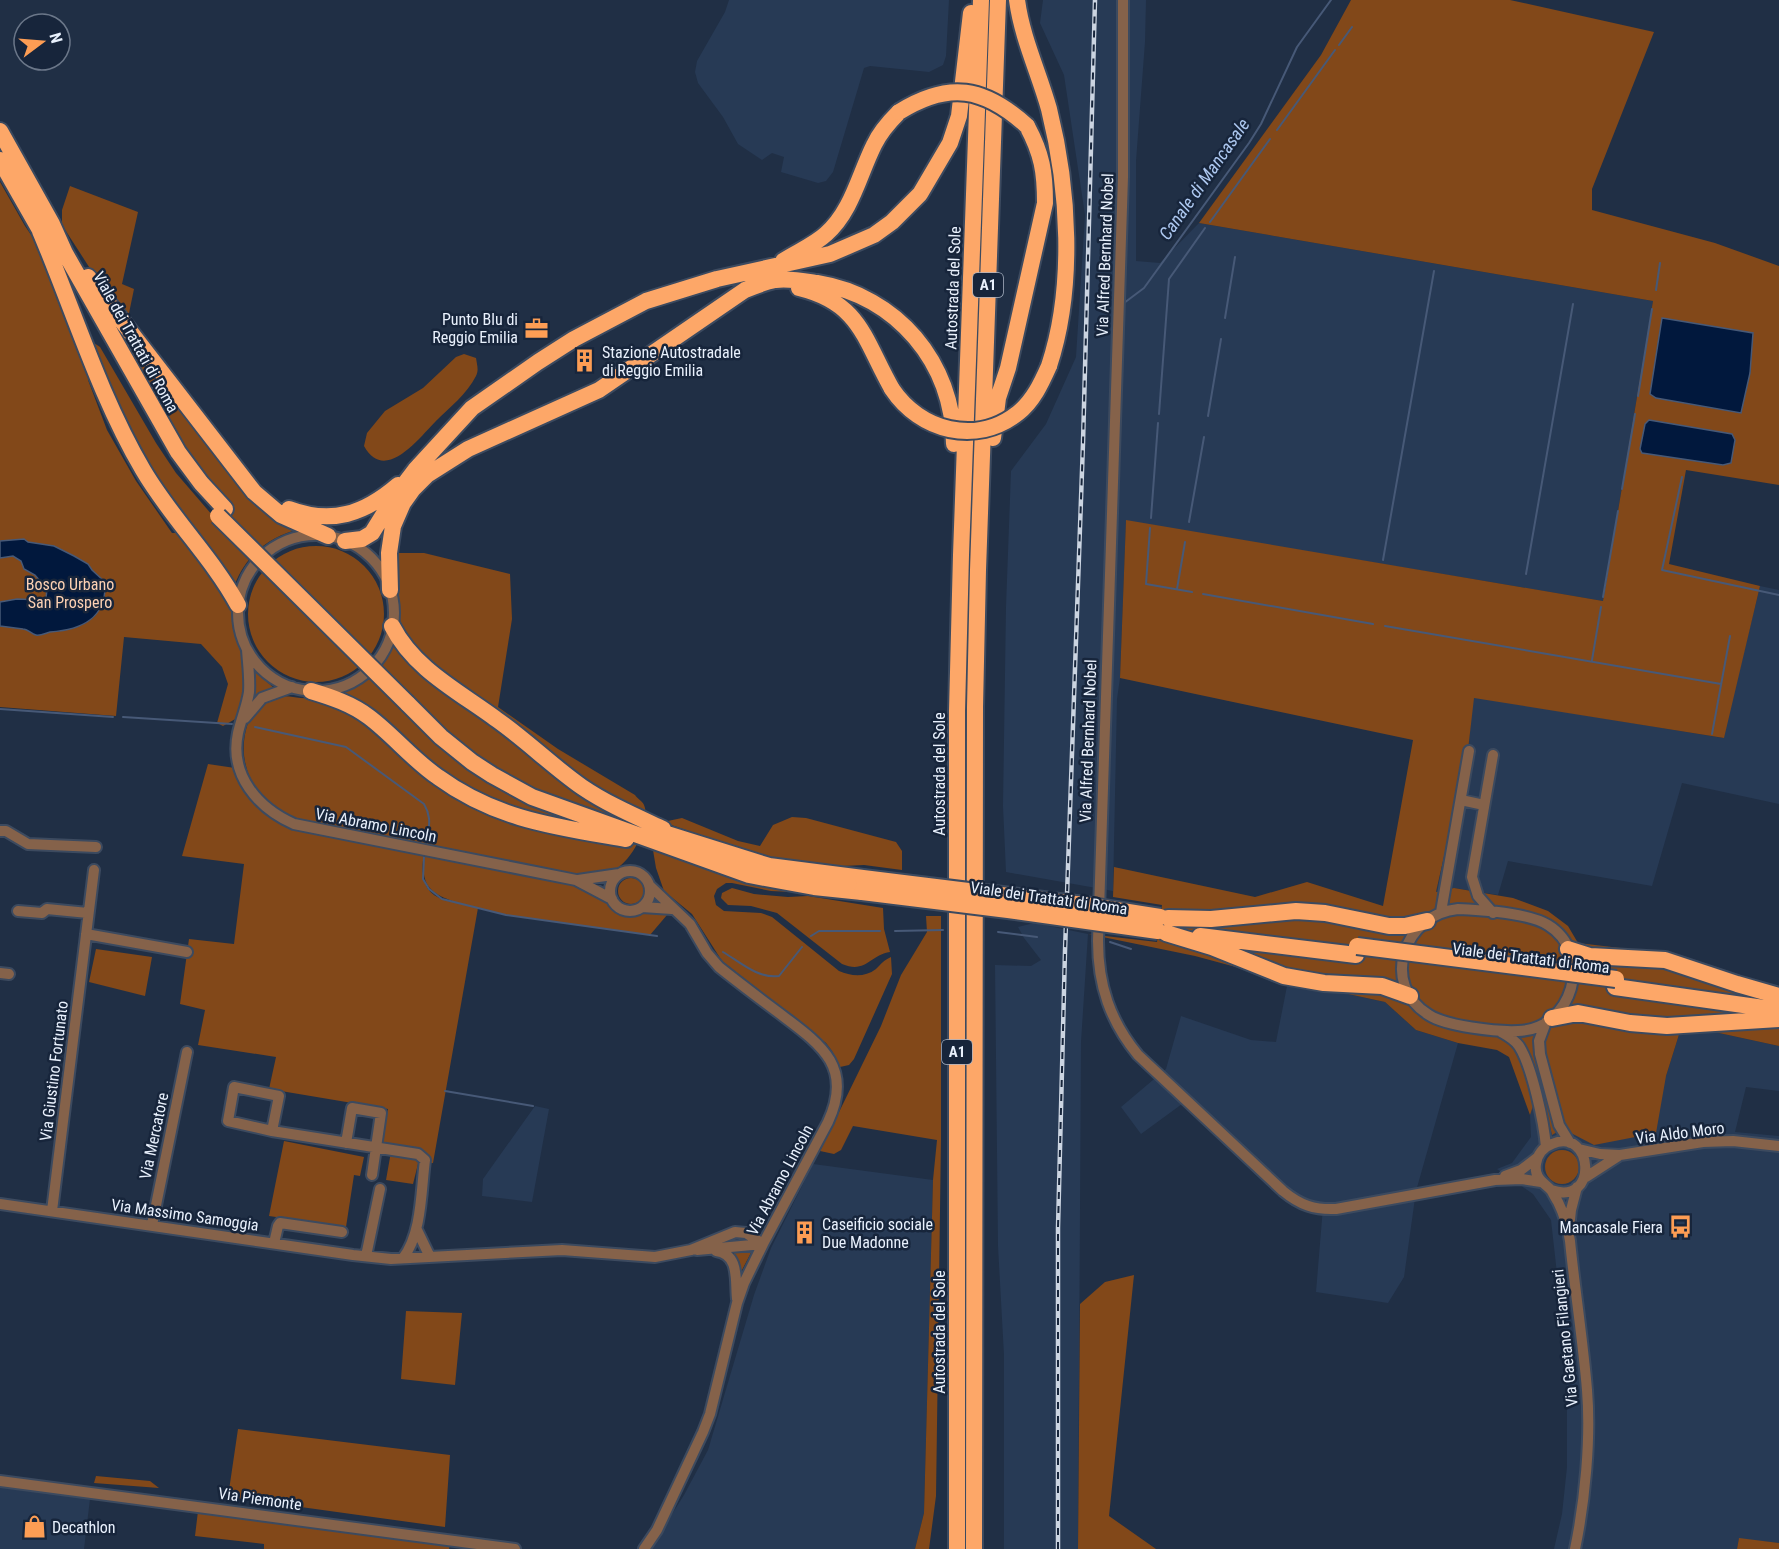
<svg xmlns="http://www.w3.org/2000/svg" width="1779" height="1549" font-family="'Roboto Condensed',sans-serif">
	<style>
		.built { fill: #273a55 }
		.green { fill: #824819 }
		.water { fill: #01183d; stroke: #475977; stroke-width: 1.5 }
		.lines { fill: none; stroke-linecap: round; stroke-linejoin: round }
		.stream { stroke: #475977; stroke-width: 2 }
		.minor-casing { stroke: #3c4a5f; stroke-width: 14 }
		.highway-casing { stroke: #3c4a5f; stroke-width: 20 }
		.minor { stroke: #85624a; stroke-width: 10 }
		.highway { stroke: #fda768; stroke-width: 16 }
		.rail-casing { stroke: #cbd4e1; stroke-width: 4.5 }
		.rail { stroke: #17253b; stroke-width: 2; stroke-dasharray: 7; stroke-linecap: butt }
		.highway-bridge-casing { stroke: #3c4a5f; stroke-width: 20; stroke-linecap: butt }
		.highway-bridge { stroke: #fda768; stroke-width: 16 }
		.labels { text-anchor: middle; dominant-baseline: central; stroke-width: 5; stroke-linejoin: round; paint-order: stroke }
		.shield { fill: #17253b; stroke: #aab4c3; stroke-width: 1.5 }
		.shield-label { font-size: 15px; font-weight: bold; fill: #e9f1fd }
		.street-label { font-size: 16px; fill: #e9f1fd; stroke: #17253b }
		.poi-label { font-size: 16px; fill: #e9f1fd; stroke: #17253b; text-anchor: start }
		.park-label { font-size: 16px; fill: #fdd1b3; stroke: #17253b }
		.water-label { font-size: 18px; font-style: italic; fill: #adc8f0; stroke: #17253b }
	</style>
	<rect width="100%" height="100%" fill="#202f45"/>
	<!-- built -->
	<path class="built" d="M729 0H949L946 56 943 65 929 72 870 66 864 68 833 172 826 181 818 183 781 172 784 157 772 153 762 160 738 144 723 117 698 83 695 72 697 61 725 12Z
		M1043 0H1146L1145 42 1136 161V261L1160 263 1199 223 1653 301 1603 601 1126 521 1120 678 1117 699 1113 891 1006 872 1003 806 1006 607 1011 471 1046 424 1076 357 1085 215 1064 75 1040 23Z
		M1760 586 1779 590V804L1682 783 1652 886 1508 861 1498 895 1454 888 1436 892 1468 750 1473 697 1723 738Z
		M1034 923 1088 934 1081 1042 1078 1549H1004V1355L998 1246 995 965 1031 966 1041 960 1024 938 1018 927Z
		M1288 981 1385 1002 1416 1030 1458 1043 1416 1191 1404 1277 1388 1303 1316 1292 1323 1207 1298 1196 1270 1177 1212 1124 1182 1104 1141 1134 1121 1107 1166 1069 1181 1016 1251 1040 1276 1042Z
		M1682 1025 1779 1046V1091L1746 1087 1735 1132 1779 1136V1543L1739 1539 1737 1549H1554L1562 1514 1567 1467V1363L1551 1220 1533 1194 1497 1169 1512 1163 1531 1137 1530 1115 1536 1093 1666 1076Z
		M535 1106 549 1109 532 1202 482 1196 483 1179Z
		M813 1164 933 1180 924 1513 915 1549H650L684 1495 708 1450 754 1295 771 1248Z
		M0 1487 90 1499 84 1549H0Z"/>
	<!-- green -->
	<path class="green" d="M1351 0H1510L1654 32 1592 189V210L1715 243 1779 266V485L1686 470 1669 564 1760 586 1724 738 1474 698 1468 750 1436 892 1454 888 1513 898 1548 911 1568 926 1578 943 1663 953 1764 984 1779 987V1046L1682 1025 1666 1076 1656 1133 1594 1145 1569 1132 1552 1118 1557 1132 1552 1135 1547 1114 1537 1094 1530 1115 1509 1057 1497 1050 1458 1043 1416 1030 1385 1002 1288 981 1195 956 1088 934 1157 942 1162 905 1113 897 1114 867 1255 897 1307 882 1383 906 1413 740 1120 678 1126 520 1603 601 1653 301 1199 223 1321 55Z
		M0 182 25 226 44 254 92 381 88 380 107 430 136 481 172 533H180L214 575 231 609 233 629 247 670 244 700 237 718 223 726 217 723 228 684 222 667 201 644 124 637 116 716 0 707Z
		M70 186 138 212 122 284 134 289 128 318 91 270 62 225V210Z
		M114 323 220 456 300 529C270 536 246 555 235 584 223 566 208 551 195 534 159 486 105 401 94 343L100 347 156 443 176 473 213 516 230 520 234 509 221 497 183 451Z
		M464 354 476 358C477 365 479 370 476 376 467 394 449 408 436 421 419 438 385 484 364 446L367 433 385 411 423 388 456 357Z
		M248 614a68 68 0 1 1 136 0a68 68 0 1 1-136 0Z
		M391 553H424L510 574 512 619 498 707 558 749 635 795C637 798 643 802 644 805 652 824 631 862 614 870 602 875 589 875 576 874L427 844 430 826 426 844C400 839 375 835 349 830 330 826 310 824 291 817 261 806 241 774 244 742 245 727 252 706 267 700 286 692 295 700 312 698 335 695 364 682 379 663 398 639 396 618 392 590 391 578 392 565 391 553Z
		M253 670 274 688 251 704Z
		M208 764 235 768C244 796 260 815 288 826L424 854C419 880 426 899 455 902 429 893 420 884 425 856L576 885 609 902 612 908 627 916H634L649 911H657L667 915 650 935 506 915 478 908 433 1163 418 1164 413 1184 386 1180 392 1146 382 1144 388 1109 269 1089 276 1057 198 1045 205 1010 180 1004 189 939 234 944 244 864 182 856Z
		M792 817 806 818 896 842 902 851V870L864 865 822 867 783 861 754 854 663 822 682 818 738 841 760 846 773 825Z
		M653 850 723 874 791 892 771 891 732 883H726L717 889 714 896 716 905 724 911 761 913 772 917 839 971C851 976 864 978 876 969 881 964 884 960 891 957L892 974 854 1059 849 1065 840 1067 832 1051 826 1043 722 961 692 914 664 891 656 868Z
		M618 891a13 13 0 1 1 26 0a13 13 0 1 1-26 0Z
		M732 888 754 894 788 897 808 896 883 908 884 929 890 952C870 955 866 974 842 964L777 913 751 906 728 905 721 898 722 893Z
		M926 916H941V1140L936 1496 929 1549H915L924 1513 933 1180 937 1140 853 1126 841 1150 834 1154 820 1151 881 1026 901 975 927 932Z
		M96 949 152 957 145 996 89 982Z
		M284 1141 364 1157 360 1176 354 1175 346 1227 269 1216Z
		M1545 1167a17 17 0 1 1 34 0a17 17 0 1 1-34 0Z
		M753 1249 742 1270 741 1271 739 1261 733 1252Z
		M1134 1275 1109 1516 1156 1549H1078L1080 1304 1105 1282Z
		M406 1311 462 1313 455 1385 401 1379Z
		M238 1429 450 1455 445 1527 228 1497Z
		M96 1476 150 1481 159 1488 94 1483Z
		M198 1511 450 1544 449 1549H264V1544L195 1536Z
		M1739 1538 1779 1543V1549H1737Z"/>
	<!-- water -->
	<path class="water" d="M1662 318 1753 333 1750 373 1741 413 1656 398 1650 394Z
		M1649 420 1732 434 1735 440 1731 463 1723 465 1642 453 1640 449 1645 424Z
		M24 539 28 542 54 546 74 556 88 564 92 570 105 582C107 619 81 630 50 632 46 633 40 636 36 635 31 634 28 629 23 629 15 628 8 627 0 626V602L17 599 43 600 46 598 47 589 35 575 24 569 21 561 13 556 0 558V541Z"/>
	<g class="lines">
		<!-- stream -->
		<path class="stream" d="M1339 45 1352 27
			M1277 130 1335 50
			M1210 222 1270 139
			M1656 290 1660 263
			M1124 303 1144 288 1249 143 1261 124 1297 47 1331 0
			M1225 318 1235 257
			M1638 396 1652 309
			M1159 414 1169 279 1205 228
			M1208 416 1221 339
			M1682 477 1662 570 1779 595
			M1622 489 1635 414
			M1151 518 1158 423
			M1189 522 1204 437
			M1150 528 1146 584 1192 592
			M1383 560 1434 271
			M1526 574 1573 304
			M1177 589 1185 542
			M1203 594 1373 624
			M1603 597 1618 511
			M1385 626 1721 684
			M1592 660 1601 607
			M0 709 113 717
			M123 717 232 724
			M255 727 346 747 424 804C430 814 430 822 428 834
			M1712 734 1730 636
			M424 857 423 879 429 889 442 899 506 915 657 936
			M895 931 943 930
			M998 932 1037 937
			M811 936 819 931H880
			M1110 942 1131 949
			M723 952C740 962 758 979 779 976L802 947
			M445 1091 533 1106"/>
		<defs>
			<path id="minor" d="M1123 0V177L1098 941C1098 985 1110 1021 1138 1055L1283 1191C1300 1205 1314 1210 1336 1209L1495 1180 1522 1179 1541 1182
				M238 613a78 78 0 1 1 156 0a78 78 0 1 1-156 0Z
				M247 650C248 664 250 678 249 692 247 706 241 719 238 733 229 775 258 808 294 824L576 880 612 899
				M245 718 262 698 292 687
				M1493 755 1472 877 1478 896 1493 913
				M1461 800 1484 805
				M0 831H6L28 844 96 847
				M610 891a20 20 0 1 1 40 0a20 20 0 1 1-40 0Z
				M578 880 619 874
				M642 907 672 909
				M1458 909C1481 910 1529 913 1548 925 1595 954 1572 1030 1518 1031 1496 1032 1446 1026 1429 1015 1379 984 1404 914 1458 909Z
				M18 911 42 913 47 909 88 913
				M1441 912 1469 751
				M86 934 187 952
				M0 973 9 974
				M1546 1022 1539 1041 1540 1054 1559 1125 1570 1143
				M1501 1032C1508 1036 1514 1039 1519 1046 1532 1066 1544 1123 1546 1147
				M272 1131 228 1121 234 1087 279 1096 272 1131 418 1154 425 1160C421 1190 422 1234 403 1258
				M346 1143 352 1108 381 1113 372 1175
				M1579 1149 1600 1154 1620 1155 1703 1142 1733 1141 1779 1146
				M1505 1176 1521 1170 1538 1157
				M1586 1177 1620 1155
				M1551 1190C1600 1207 1593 1126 1552 1144 1543 1147 1537 1155 1536 1164 1534 1178 1543 1182 1551 1190 1553 1193 1556 1199 1558 1202 1564 1214 1568 1228 1570 1241 1575 1291 1583 1341 1587 1390 1591 1439 1585 1501 1575 1549
				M0 1204 353 1255 391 1259 562 1250 655 1257 691 1250 735 1232 746 1233 763 1244
				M52 1211 94 870
				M152 1225 187 1052
				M1569 1229 1571 1210 1577 1187
				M417 1230 430 1257
				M274 1243 278 1226 280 1223 342 1232
				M697 1250 763 1244
				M716 1251C740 1254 735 1281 737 1299
				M366 1256 380 1189
				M0 1481 515 1549
				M644 1549 657 1530 703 1432 710 1414 737 1303 744 1283 763 1244 828 1122C854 1066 820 1044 779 1013 759 998 739 983 719 967L707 953 690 924 649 885"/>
			<path id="highway" d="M1017 0C1022 38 1039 73 1049 109 1069 189 1075 287 1049 366
				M0 131 52 224 65 253 178 452 201 483 225 509
				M0 160 45 239
				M40 231C74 311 99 395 143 470 171 518 212 557 238 605
				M783 261C797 252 814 245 826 234 852 211 859 175 874 145 880 132 889 122 899 112
				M88 277 254 492 281 515 328 536
				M799 288C861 303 864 340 892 389
				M993 438 998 398 1008 368 1045 203C1045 172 1042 154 1027 126
				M289 509C332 525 364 514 398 485
				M345 541 362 539 372 533 393 499 415 470 472 408 538 362 574 339 646 301 717 279 830 254 874 235 892 222 920 194 950 143 959 116 971 13
				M390 590 389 553 393 526 403 503 413 489 427 475 468 449 599 390 745 290C755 286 765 282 775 280 788 278 804 281 817 283 897 296 953 362 954 444
				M392 626C414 669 458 691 496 719 526 740 552 766 582 787 607 804 635 816 663 829
				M311 691C331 697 352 704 369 717 393 735 413 760 438 777 497 820 557 827 626 839
				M407 703 441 737 472 762 492 775 532 797 749 875 814 887 862 892
				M651 829 769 866 863 878
				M1168 918 1211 919 1296 911 1325 913 1389 926H1405L1427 921
				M1166 933 1212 947 1284 976 1324 983 1382 986 1410 996
				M1200 936 1356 955
				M1568 949 1590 956 1665 960 1737 984 1779 996
				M1615 987 1779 1010
				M1552 1018 1578 1013 1630 1023 1667 1026 1779 1019
				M957 1549V711L961 555 981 0
				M974 1549 975 707 978 570 998 0"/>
		</defs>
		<!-- minor casing -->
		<use href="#minor" class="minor-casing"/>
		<!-- highway casing -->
		<use href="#highway" class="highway-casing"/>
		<!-- minor -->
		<use href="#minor" class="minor"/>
		<!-- highway -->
		<use href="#highway" class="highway"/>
		<defs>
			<path id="rail" d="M1058 1549V1228L1065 951 1083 443 1095 0"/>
		</defs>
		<!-- rail casing -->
		<use href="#rail" class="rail-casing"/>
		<!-- rail -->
		<use href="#rail" class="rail"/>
		<defs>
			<path id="highway-bridge" d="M899 112C949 81 984 87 1027 126
				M892 389C920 431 976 446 1018 413 1033 401 1041 384 1049 366
				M218 516 407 703
				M863 878 1084 905 1160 917
				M862 892 1008 910 1158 931
				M1357 946 1616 979"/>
		</defs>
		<!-- highway-bridge casing -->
		<use href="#highway-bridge" class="highway-bridge-casing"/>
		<!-- highway-bridge -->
		<use href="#highway-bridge" class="highway-bridge"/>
	</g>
	<!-- icons -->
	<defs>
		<symbol id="office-bare" viewBox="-9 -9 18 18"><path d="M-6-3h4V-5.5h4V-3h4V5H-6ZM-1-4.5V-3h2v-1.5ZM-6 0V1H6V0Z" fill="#fd9d54" stroke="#17253b" stroke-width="2.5" paint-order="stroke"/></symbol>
		<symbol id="building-bare" viewBox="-9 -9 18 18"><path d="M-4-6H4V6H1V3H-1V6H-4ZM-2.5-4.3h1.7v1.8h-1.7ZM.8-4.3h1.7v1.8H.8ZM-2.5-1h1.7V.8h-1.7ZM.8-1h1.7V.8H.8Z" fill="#fd9d54" stroke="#17253b" stroke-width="2.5" paint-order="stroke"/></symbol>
		<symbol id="bus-bare" viewBox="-9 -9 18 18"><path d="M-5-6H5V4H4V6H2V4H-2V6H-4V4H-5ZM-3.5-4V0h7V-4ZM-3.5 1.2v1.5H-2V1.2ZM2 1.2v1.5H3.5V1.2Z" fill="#fd9d54" stroke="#17253b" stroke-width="2.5" paint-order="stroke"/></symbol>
		<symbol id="shop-bare" viewBox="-9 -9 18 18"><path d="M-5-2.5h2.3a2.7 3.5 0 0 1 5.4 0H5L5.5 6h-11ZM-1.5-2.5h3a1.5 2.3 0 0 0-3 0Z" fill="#fd9d54" stroke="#17253b" stroke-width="2.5" paint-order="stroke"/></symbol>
	</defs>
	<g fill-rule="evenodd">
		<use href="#office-bare" x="520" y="312" width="33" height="33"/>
		<use href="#building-bare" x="568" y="344" width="33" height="33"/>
		<use href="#bus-bare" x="1664" y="1210" width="33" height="33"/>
		<use href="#building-bare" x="788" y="1216" width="33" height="33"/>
		<use href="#shop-bare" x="18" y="1510" width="33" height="33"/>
	</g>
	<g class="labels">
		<!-- shield labels -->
		<g class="shield">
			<rect x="973" y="273" width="30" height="24" rx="4.5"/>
			<rect x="942" y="1040" width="30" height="24" rx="4.5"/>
		</g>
		<g class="shield-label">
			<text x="988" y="285">A1</text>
			<text x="957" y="1052">A1</text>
		</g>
		<!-- street labels -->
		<g class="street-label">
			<text transform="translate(1105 255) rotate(-88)">Via Alfred Bernhard Nobel</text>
			<text transform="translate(953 288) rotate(-88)">Autostrada del Sole</text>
			<text transform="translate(136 342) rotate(61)">Viale dei Trattati di Roma</text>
			<text transform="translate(1088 741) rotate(-88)">Via Alfred Bernhard Nobel</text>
			<text transform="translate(939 774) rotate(-90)">Autostrada del Sole</text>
			<text transform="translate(376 825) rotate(11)">Via Abramo Lincoln</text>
			<text transform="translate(1049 898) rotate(8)">Viale dei Trattati di Roma</text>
			<text transform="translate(1531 958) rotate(7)">Viale dei Trattati di Roma</text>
			<text transform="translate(54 1071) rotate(-83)">Via Giustino Fortunato</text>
			<text transform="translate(1680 1133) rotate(-7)">Via Aldo Moro</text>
			<text transform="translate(154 1136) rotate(-78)">Via Mercatore</text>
			<text transform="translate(780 1180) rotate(-62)">Via Abramo Lincoln</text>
			<text transform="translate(185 1215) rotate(8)">Via Massimo Samoggia</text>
			<text transform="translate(939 1332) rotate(-90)">Autostrada del Sole</text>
			<text transform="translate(1565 1338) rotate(-96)">Via Gaetano Filangieri</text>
			<text transform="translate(260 1499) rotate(8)">Via Piemonte</text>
		</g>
		<!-- poi labels -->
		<g class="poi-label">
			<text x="518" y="319" text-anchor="end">Punto Blu di<tspan x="518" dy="18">Reggio Emilia</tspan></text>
			<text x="602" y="352">Stazione Autostradale<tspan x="602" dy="18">di Reggio Emilia</tspan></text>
			<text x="822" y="1224">Caseificio sociale<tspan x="822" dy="18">Due Madonne</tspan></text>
			<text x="1663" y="1227" text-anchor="end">Mancasale Fiera</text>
			<text x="52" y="1527">Decathlon</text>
		</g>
		<!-- park labels -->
		<g class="park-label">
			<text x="70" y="584">Bosco Urbano<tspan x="70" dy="18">San Prospero</tspan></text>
		</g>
		<!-- water labels -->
		<g class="water-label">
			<text transform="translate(1204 179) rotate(-55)">Canale di Mancasale</text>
		</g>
	</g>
	<!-- north arrow -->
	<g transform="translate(42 42) rotate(74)"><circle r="28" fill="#17253b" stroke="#6b7789" stroke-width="1.5"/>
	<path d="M0-4.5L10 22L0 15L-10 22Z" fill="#fd9d54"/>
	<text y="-9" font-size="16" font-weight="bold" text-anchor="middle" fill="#e9f1fd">N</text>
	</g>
</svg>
